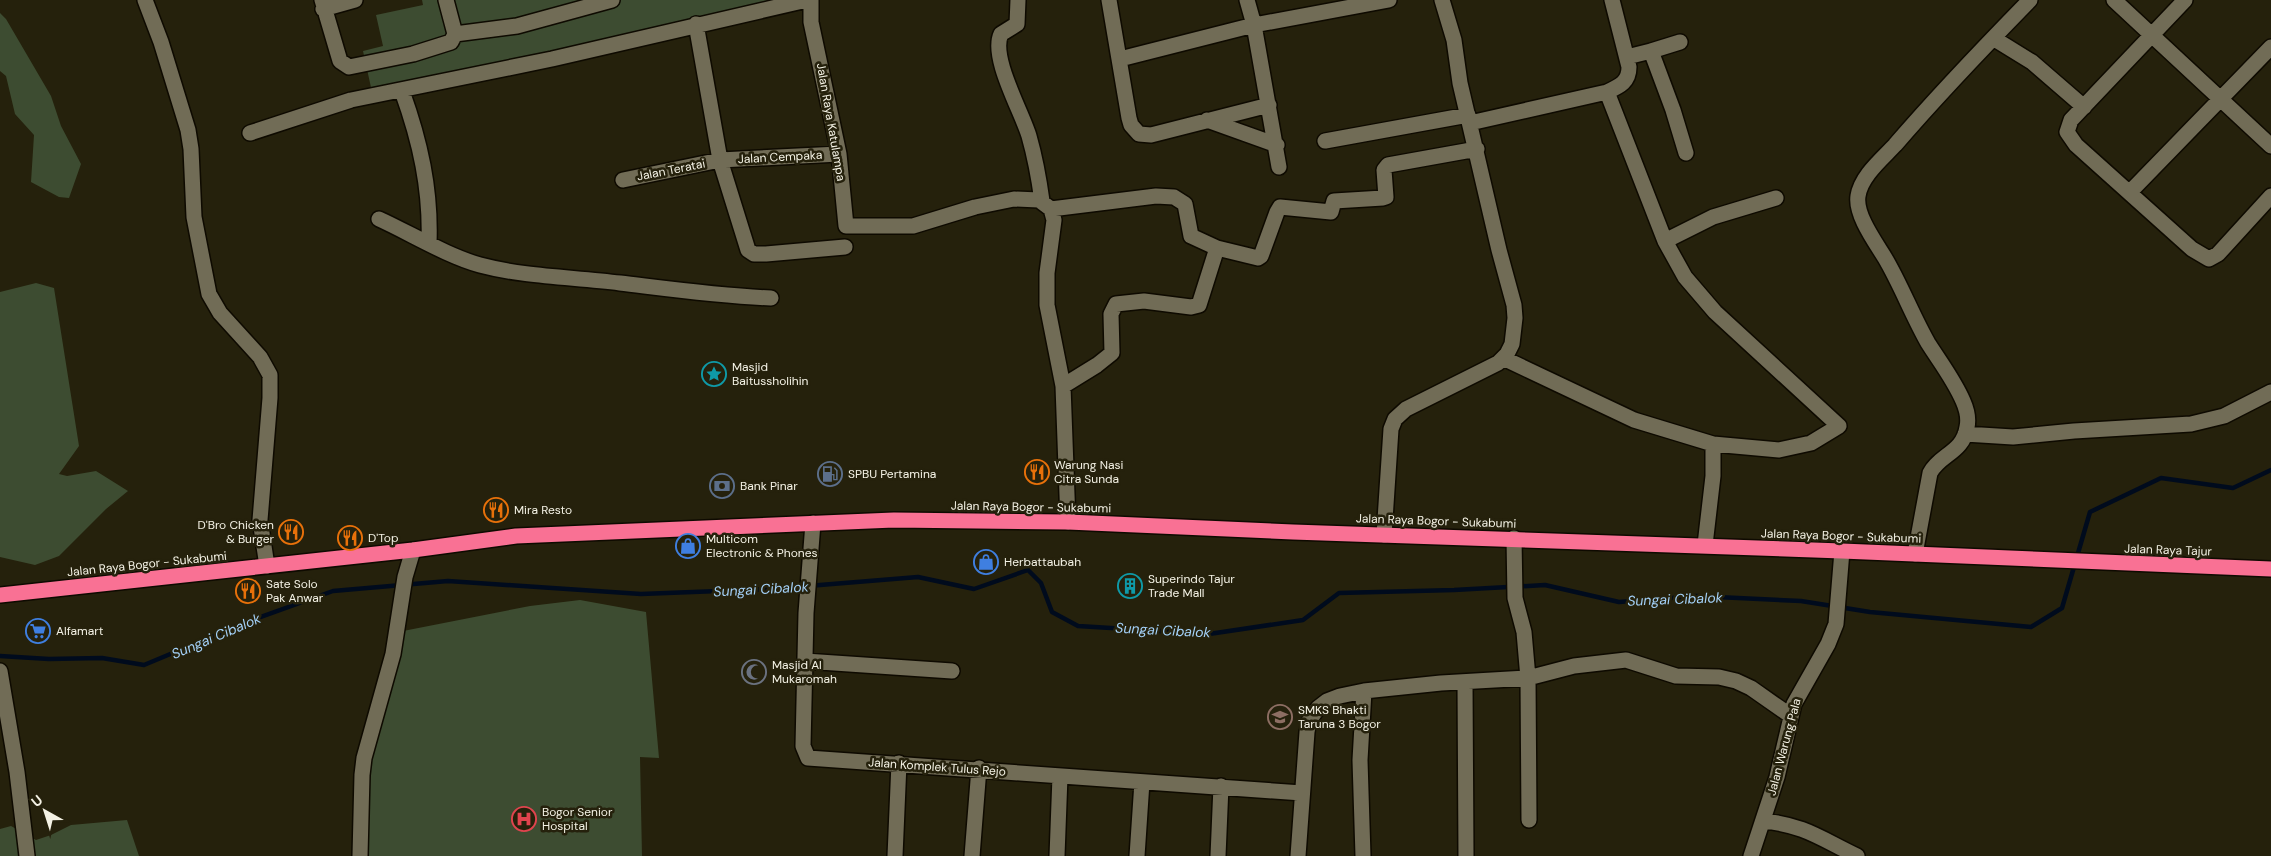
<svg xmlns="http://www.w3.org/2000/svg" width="2271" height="856" font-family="'DM Sans',sans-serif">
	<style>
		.green { fill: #3d4c31 }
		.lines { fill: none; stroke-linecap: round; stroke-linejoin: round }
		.stream { stroke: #000b1d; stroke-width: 4.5 }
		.street-casing { stroke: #0e0a00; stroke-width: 18 }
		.highway-casing { stroke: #0e0a00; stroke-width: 18 }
		.street { stroke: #716c56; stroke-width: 15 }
		.highway { stroke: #f97194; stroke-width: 15 }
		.labels { text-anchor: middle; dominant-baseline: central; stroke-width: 5; stroke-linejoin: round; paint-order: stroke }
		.street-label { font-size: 12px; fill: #f4f2e5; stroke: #25210c }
		.poi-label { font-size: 12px; fill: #f4f2e5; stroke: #25210c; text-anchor: start }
		.water-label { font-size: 14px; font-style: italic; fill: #a4d1f8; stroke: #25210c }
	</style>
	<rect width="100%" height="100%" fill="#25210c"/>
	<!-- green -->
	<path class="green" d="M422 0H772L372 92 363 51 383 46 376 15 423 5Z
		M0 13 6 19 51 96 61 126 81 164 69 198 59 197 31 182 34 135 15 114 6 76 0 71Z
		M36 283 54 288 79 446 59 474 67 476 96 471 128 491 106 509 59 556 35 565 0 557V292Z
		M580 600 646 612 659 758 640 757 642 856H361L371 756 398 632 530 606Z
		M127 820 139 856H0V829L11 826 36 840 51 835 71 825Z"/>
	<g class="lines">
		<!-- stream -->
		<path class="stream" d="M0 656 49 659 102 658 144 665 247 622 333 591 448 581 641 594 771 589 918 577 974 589 1028 570 1041 583 1052 612 1078 626 1209 634 1303 620 1339 593 1454 590 1545 585 1619 602 1696 596 1801 601 1870 612 2031 627 2062 608 2090 512 2161 478 2233 488 2271 470"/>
		<defs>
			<path id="street" d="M145 0 161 42 188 130 191 149 194 217 209 294 220 313 260 357 270 375V398L260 520 267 566
				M322 0 340 61 349 67 413 54 451 42 455 34 446 0
				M811 0V22L839 154 846 226H913L975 207 1014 199 1039 200 1051 209 1054 220 1047 273V305L1063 386 1068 522
				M1018 0 1017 24 1001 34C990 57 1022 112 1029 136 1035 157 1039 179 1042 201
				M1109 0 1129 118 1131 125 1139 134 1151 135 1269 105
				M1247 0 1254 25 1279 167
				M2114 0 2271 146
				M2185 0 2071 120 2067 132 2076 145 2192 249 2209 259 2218 254 2271 196
				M323 9 355 0
				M696 24 720 160 748 250 754 254H766L845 247
				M455 34 517 26 612 0
				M1993 38 2032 62 2084 107
				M1651 51 1680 42
				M1627 57 1651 51 1673 110 1686 153
				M1120 59 1254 25 1389 0
				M402 91C420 141 431 189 429 243
				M1207 120 1277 145
				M1470 123 1607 92C1620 86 1629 82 1629 67L1612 0
				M250 133 351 100 552 59 807 0
				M1325 141 1468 115
				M623 180 720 160 839 154
				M2130 192 2271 47
				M1051 209 1156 196 1174 197 1185 204 1191 236 1217 248 1199 305 1191 307 1144 301 1116 304 1111 314 1112 353 1097 365 1063 386
				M379 219C410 233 447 256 480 265 525 277 573 277 620 283 670 289 720 296 771 298
				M1665 241 1713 217 1776 198
				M1217 248 1258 258 1261 256 1277 212 1280 207 1331 212 1334 201 1383 198 1386 197 1384 170 1388 165 1477 149
				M1503 358 1634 420 1713 444 1779 450 1811 443 1839 426 1715 312 1685 277 1665 241 1607 92
				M1965 434 2013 437 2074 431 2191 424 2224 416 2271 392
				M813 523 806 613 803 746 808 758 1302 793
				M1384 535 1391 429 1395 419 1406 409 1498 363 1507 354 1512 344 1515 318 1514 305 1499 250 1460 83 1454 40 1442 0
				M1514 538 1515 598 1524 632 1528 678 1529 820
				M1705 545 1713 476V444
				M1915 554 1930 473C1940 454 1963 453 1967 427 1969 418 1967 410 1963 401 1954 380 1940 362 1928 343 1912 315 1901 285 1885 258 1876 243 1855 215 1858 196 1861 176 1882 159 1895 145 1938 95 1984 47 2030 0
				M805 661 952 671
				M0 671 17 772 27 856
				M1465 682 1466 856
				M1763 821C1805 825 1821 839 1857 856
				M360 856 362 775 364 758 393 654 405 577 413 550
				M895 856 899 763
				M972 856 979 768
				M1057 856 1060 776
				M1137 856 1142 782
				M1218 856 1221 786
				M1298 856 1307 732 1309 721 1318 708 1327 701 1340 696 1364 691 1441 683 1528 678 1574 666 1626 660 1676 676 1719 677 1736 681 1751 688 1791 716
				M1363 856 1360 760 1364 691
				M1751 856 1777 777 1794 704 1828 644 1836 624 1842 551"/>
			<path id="highway" d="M0 595 413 550 516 536 894 520 1068 522 1293 532 1842 551 2271 569"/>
		</defs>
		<!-- street casing -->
		<use href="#street" class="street-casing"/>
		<!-- highway casing -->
		<use href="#highway" class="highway-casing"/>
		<!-- street -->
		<use href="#street" class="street"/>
		<!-- highway -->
		<use href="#highway" class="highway"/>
	</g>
	<!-- icons -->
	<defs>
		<symbol id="sight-ring" viewBox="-11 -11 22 22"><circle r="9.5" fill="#25210c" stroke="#0f9aa8" stroke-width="1.5"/><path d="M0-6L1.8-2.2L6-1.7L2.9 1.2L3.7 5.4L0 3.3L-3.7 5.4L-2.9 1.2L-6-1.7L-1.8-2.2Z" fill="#0f9aa8"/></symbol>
		<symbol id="restaurant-ring" viewBox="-11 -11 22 22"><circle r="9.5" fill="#25210c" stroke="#e8710a" stroke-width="1.5"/><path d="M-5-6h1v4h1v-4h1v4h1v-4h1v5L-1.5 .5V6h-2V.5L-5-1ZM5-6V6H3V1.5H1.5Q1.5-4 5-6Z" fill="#e8710a"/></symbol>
		<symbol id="fuel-ring" viewBox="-11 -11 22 22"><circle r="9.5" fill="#25210c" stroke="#5c6f8a" stroke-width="1.5"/><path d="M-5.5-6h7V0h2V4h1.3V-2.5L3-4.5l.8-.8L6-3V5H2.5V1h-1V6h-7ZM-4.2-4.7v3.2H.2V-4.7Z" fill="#5c6f8a"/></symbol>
		<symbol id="bank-ring" viewBox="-11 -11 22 22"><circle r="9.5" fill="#25210c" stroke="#5c6f8a" stroke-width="1.5"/><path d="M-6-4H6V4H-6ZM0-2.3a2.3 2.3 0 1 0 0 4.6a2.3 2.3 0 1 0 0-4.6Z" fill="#5c6f8a"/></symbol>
		<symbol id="shop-ring" viewBox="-11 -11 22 22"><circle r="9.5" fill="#25210c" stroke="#3f7fe0" stroke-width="1.5"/><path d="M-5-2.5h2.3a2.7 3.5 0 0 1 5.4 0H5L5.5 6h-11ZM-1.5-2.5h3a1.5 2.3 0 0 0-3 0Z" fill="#3f7fe0"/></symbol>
		<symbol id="building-ring" viewBox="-11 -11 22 22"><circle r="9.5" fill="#25210c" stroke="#0f9aa8" stroke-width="1.5"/><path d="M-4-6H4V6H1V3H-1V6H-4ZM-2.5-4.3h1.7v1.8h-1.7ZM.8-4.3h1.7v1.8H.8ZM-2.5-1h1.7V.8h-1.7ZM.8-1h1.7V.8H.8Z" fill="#0f9aa8"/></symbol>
		<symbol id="supermarket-ring" viewBox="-11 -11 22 22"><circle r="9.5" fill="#25210c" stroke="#3f7fe0" stroke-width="1.5"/><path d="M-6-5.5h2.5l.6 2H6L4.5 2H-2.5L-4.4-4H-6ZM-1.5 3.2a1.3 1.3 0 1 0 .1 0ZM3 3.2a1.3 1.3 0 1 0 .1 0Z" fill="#3f7fe0"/></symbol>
		<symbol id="mosque-ring" viewBox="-11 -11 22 22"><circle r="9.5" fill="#25210c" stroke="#6b7280" stroke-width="1.5"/><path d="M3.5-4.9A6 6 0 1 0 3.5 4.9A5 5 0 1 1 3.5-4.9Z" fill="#6b7280"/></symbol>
		<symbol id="school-ring" viewBox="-11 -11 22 22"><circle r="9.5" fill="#25210c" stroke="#8d6e63" stroke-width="1.5"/><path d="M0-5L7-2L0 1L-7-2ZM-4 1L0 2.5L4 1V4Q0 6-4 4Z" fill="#8d6e63"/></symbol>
		<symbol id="hospital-ring" viewBox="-11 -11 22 22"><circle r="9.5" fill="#25210c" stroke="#e0444e" stroke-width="1.5"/><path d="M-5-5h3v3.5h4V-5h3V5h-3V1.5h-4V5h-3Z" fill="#e0444e"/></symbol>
	</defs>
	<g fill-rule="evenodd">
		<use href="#sight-ring" x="700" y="360" width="28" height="28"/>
		<use href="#restaurant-ring" x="1023" y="458" width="28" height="28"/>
		<use href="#fuel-ring" x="816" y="460" width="28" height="28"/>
		<use href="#bank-ring" x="708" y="472" width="28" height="28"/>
		<use href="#restaurant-ring" x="482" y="496" width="28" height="28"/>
		<use href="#restaurant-ring" x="277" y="518" width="28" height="28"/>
		<use href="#restaurant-ring" x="336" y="524" width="28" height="28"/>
		<use href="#shop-ring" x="674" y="532" width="28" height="28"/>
		<use href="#shop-ring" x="972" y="548" width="28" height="28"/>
		<use href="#building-ring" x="1116" y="572" width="28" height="28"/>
		<use href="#restaurant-ring" x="234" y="577" width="28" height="28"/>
		<use href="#supermarket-ring" x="24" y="617" width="28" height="28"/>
		<use href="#mosque-ring" x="740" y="658" width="28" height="28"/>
		<use href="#school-ring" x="1266" y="703" width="28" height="28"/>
		<use href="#hospital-ring" x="510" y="805" width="28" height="28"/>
	</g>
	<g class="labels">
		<!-- street labels -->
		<g class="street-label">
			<text transform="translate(831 122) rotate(80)">Jalan Raya Katulampa</text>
			<text transform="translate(780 157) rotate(-3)">Jalan Cempaka</text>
			<text transform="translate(671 170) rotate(-11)">Jalan Teratai</text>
			<text transform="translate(1031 507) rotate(1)">Jalan Raya Bogor - Sukabumi</text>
			<text transform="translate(1436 521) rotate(2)">Jalan Raya Bogor - Sukabumi</text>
			<text transform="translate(1841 536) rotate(2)">Jalan Raya Bogor - Sukabumi</text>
			<text transform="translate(2168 550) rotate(2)">Jalan Raya Tajur</text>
			<text transform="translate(147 564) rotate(-6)">Jalan Raya Bogor - Sukabumi</text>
			<text transform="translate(1784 747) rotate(-75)">Jalan Warung Pala</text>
			<text transform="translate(937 767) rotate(4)">Jalan Komplek Tulus Rejo</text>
		</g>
		<!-- poi labels -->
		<g class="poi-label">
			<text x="732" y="367">Masjid<tspan x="732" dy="14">Baitussholihin</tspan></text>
			<text x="1054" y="465">Warung Nasi<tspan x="1054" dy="14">Citra Sunda</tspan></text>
			<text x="848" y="474">SPBU Pertamina</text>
			<text x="740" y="486">Bank Pinar</text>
			<text x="514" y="510">Mira Resto</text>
			<text x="274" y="525" text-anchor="end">D'Bro Chicken<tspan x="274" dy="14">&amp; Burger</tspan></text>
			<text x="368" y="538">D'Top</text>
			<text x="706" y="539">Multicom<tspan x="706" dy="14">Electronic &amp; Phones</tspan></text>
			<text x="1004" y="562">Herbattaubah</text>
			<text x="1148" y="579">Superindo Tajur<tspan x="1148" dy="14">Trade Mall</tspan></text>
			<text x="266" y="584">Sate Solo<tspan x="266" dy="14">Pak Anwar</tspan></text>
			<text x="56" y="631">Alfamart</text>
			<text x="772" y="665">Masjid Al<tspan x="772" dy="14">Mukaromah</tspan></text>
			<text x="1298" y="710">SMKS Bhakti<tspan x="1298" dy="14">Taruna 3 Bogor</tspan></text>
			<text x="542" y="812">Bogor Senior<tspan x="542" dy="14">Hospital</tspan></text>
		</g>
		<!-- water labels -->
		<g class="water-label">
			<text transform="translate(761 589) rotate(-3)">Sungai Cibalok</text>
			<text transform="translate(1675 599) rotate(-2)">Sungai Cibalok</text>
			<text transform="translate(1163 630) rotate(3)">Sungai Cibalok</text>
			<text transform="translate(216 636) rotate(-23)">Sungai Cibalok</text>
		</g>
	</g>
	<!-- north arrow -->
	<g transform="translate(45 811) rotate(321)" stroke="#25210c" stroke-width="4" paint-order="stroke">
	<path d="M0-4L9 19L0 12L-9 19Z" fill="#f4f2e5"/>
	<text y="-8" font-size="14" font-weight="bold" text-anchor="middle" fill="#f4f2e5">U</text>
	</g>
</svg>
